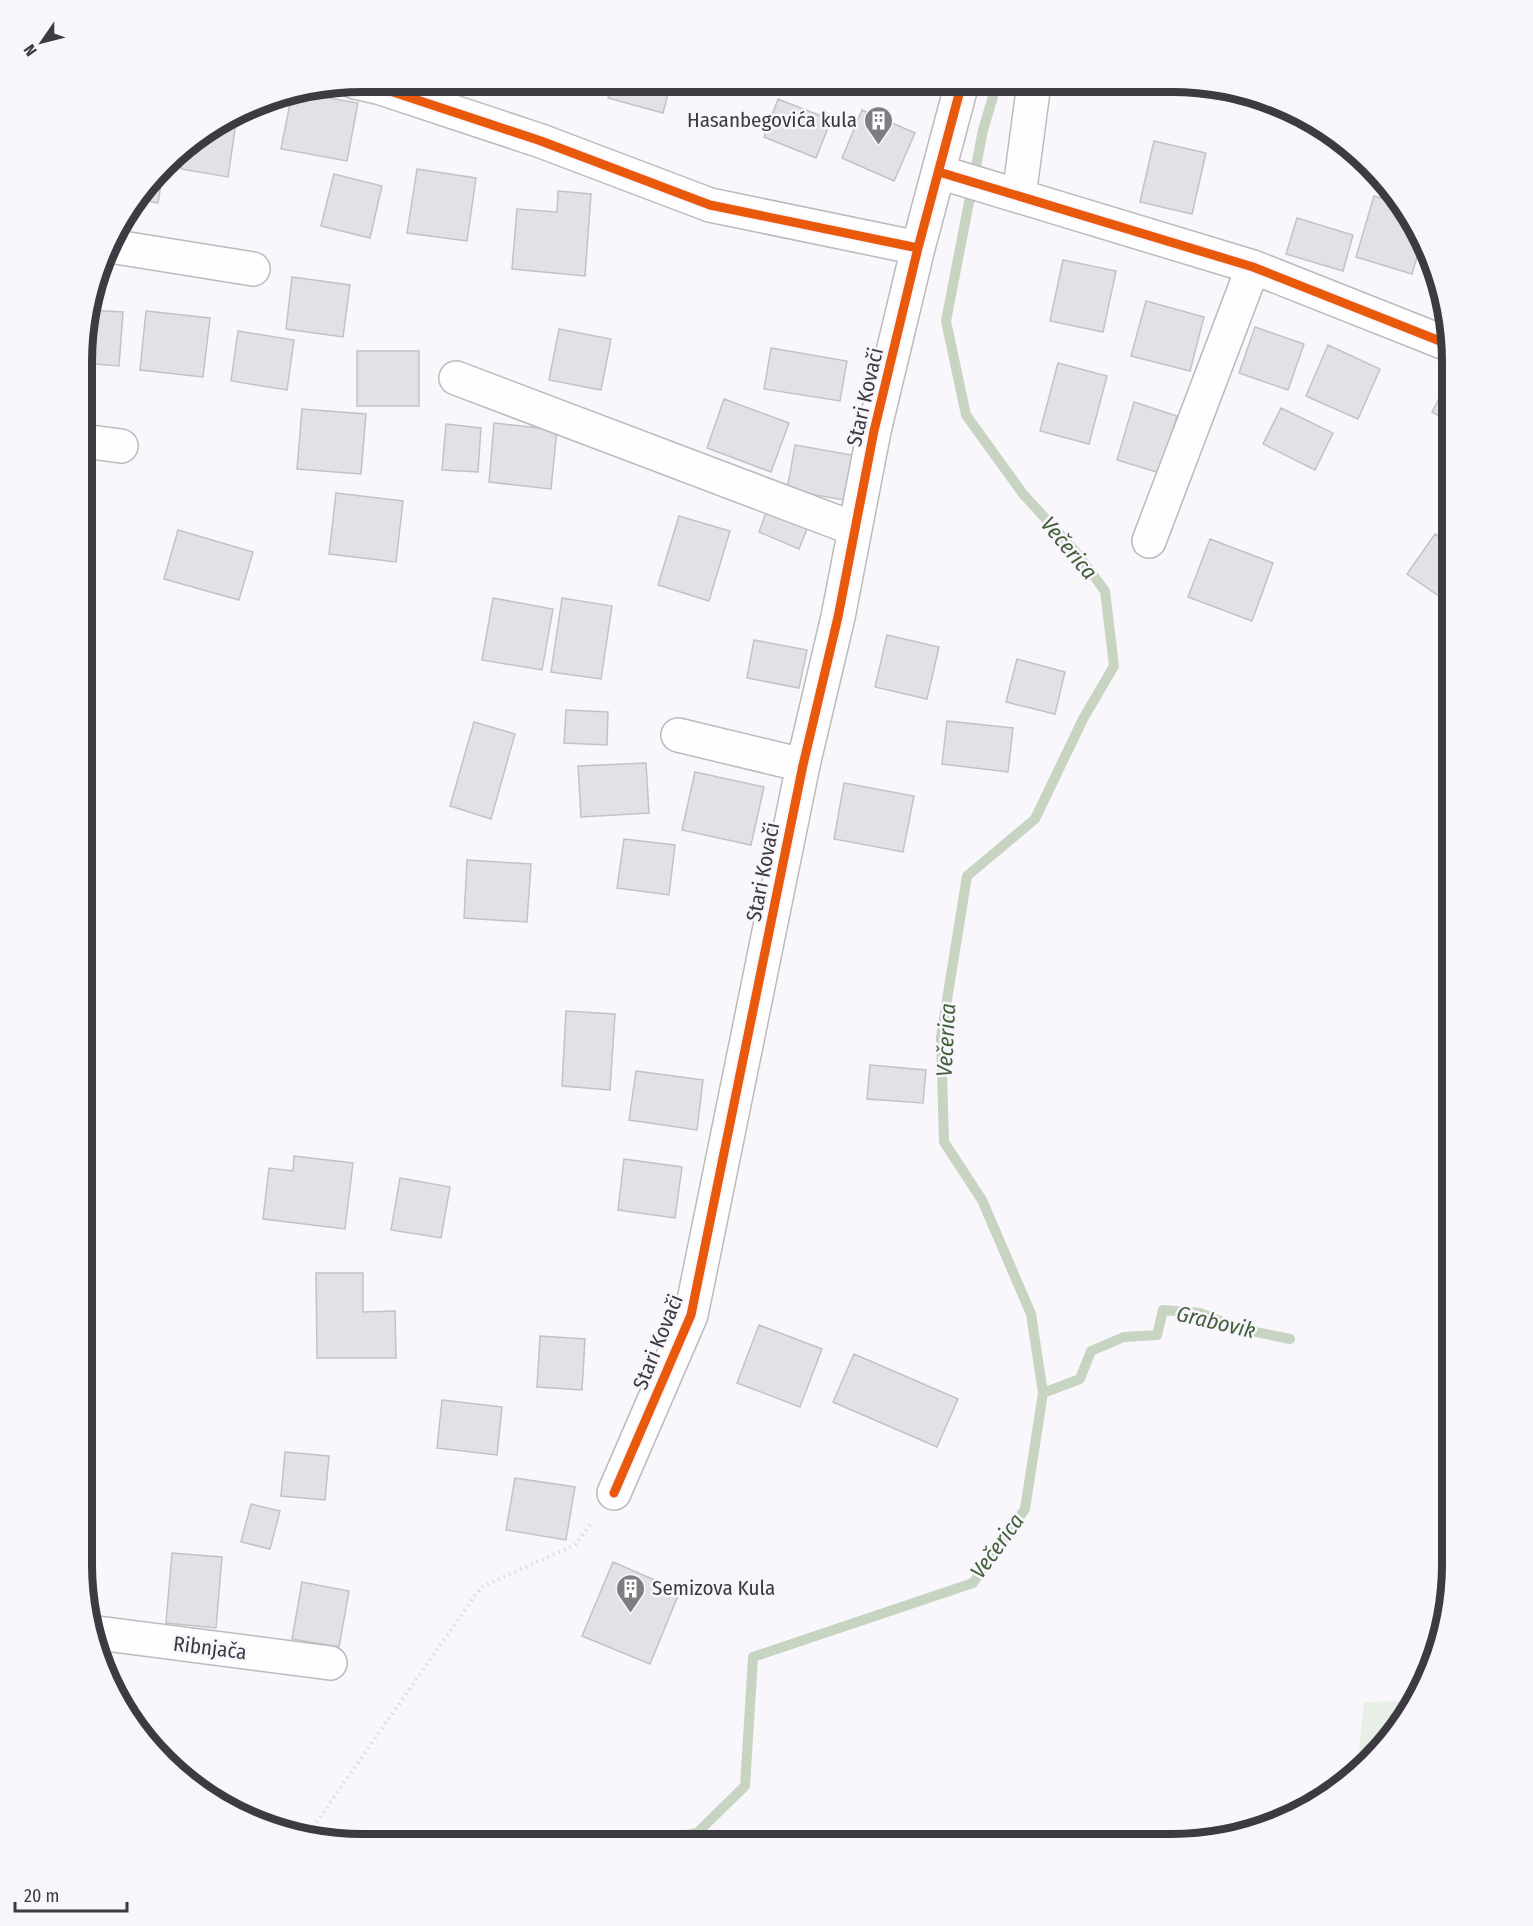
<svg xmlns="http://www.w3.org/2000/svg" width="1533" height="1926" font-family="'Fira Sans Condensed',sans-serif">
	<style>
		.green { fill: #e8efe6 }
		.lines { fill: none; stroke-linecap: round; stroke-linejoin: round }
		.stream { stroke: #c7d4c2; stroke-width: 10 }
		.building { fill: #e3e0e6; stroke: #c4c2c7; stroke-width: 1.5 }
		.minor-casing { stroke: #bcbabf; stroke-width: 36 }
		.path { stroke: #dcdcdd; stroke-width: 4; stroke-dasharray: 1.5 4.5; stroke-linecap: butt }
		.minor { stroke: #fefefe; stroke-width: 33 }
		.cycleway-casing { stroke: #f9f5fd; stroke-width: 13 }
		.cycleway { stroke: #e8590c; stroke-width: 9 }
		.labels { text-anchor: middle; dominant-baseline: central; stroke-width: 5; stroke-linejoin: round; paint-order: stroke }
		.poi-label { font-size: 21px; fill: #3d3a41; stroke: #f9f5fd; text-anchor: end }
		.street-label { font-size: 21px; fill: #3d3a41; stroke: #f9f5fd }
		.water-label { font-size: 22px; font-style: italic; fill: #416038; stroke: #f9f5fd }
		.rim { fill: none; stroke: #3d3a41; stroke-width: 8 }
	</style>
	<rect width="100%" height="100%" fill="#f9f7fb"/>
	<!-- green -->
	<path class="green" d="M1414 1701 1405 1720 1358 1764 1364 1702Z"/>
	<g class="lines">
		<!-- stream -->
		<path class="stream" d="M1043 1393 1080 1379 1091 1351 1124 1337 1157 1335 1163 1310 1200 1313 1237 1328 1290 1339
			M644 1844 697 1833 745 1786 753 1657 973 1583 1025 1509 1043 1393 1031 1314 982 1200 944 1142 941 1037 967 876 1035 819 1083 719 1114 666 1105 591 1076 552 1023 494 966 415 946 321 983 130 997 83"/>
	</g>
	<!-- building -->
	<path class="building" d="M612 82H671L663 113 608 98Z
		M296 92 358 103 347 161 281 149 292 93Z
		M778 99 831 120 816 158 764 137Z
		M862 110 915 133 894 181 842 158Z
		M237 116 228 177 181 169 184 146Z
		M1154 141 1206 153 1192 214 1140 202Z
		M164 166 158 203 137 199Z
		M417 169 476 178 467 241 407 233Z
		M334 174 382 186 370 238 321 226Z
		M558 191 591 194 585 276 512 269 517 209 557 212Z
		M1374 196 1397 203 1415 222 1422 240 1412 274 1356 257Z
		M1297 218 1353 235 1343 271 1286 254Z
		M1063 260 1116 271 1103 332 1050 321Z
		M292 277 350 285 343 337 286 329Z
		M1146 301 1204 317 1190 371 1131 356Z
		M89 310 123 312 119 366 83 363V325Z
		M146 311 210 318 203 377 140 370Z
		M1255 327 1304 344 1288 390 1239 373Z
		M559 329 611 339 601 390 549 380Z
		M238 331 294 340 287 390 231 381Z
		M1328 345 1380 369 1358 419 1306 396Z
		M771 348 847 361 840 401 764 389Z
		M357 351H419V406H357Z
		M1058 363 1107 376 1089 444 1040 431Z
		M1452 374V423L1432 412Z
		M724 399 789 423 771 472 707 448Z
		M1134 402 1177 416 1160 473 1117 460Z
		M1281 408 1333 433 1315 470 1263 444Z
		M302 409 366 414 361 474 297 469Z
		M494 423 557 430 551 489 489 482Z
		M446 424 481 428 478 472 442 470Z
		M795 445 852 455 844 500 787 490Z
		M83 456 89 457 84 508H83Z
		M336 493 403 501 396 562 329 554Z
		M768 507 809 524 799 549 759 532Z
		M679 516 730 531 709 601 658 585Z
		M178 530 253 552 239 600 164 579Z
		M1435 534 1452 545V605L1407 574Z
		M1210 539 1273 563 1252 621 1188 597Z
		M493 598 553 609 542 670 482 660Z
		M562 598 612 606 601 679 551 672Z
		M887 635 939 647 927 699 875 687Z
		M754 640 807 650 799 688 747 678Z
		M1017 659 1065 672 1055 714 1006 702Z
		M566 710 608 712 607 745 564 743Z
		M947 721 1013 728 1008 772 942 764Z
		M474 722 515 734 491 819 450 806Z
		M646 763 649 813 581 817 578 766Z
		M695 772 764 787 751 845 682 830Z
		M844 783 914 796 903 852 834 839Z
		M624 839 675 845 669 895 617 888Z
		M467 860 531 864 527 922 464 918Z
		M566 1011 615 1014 610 1090 562 1086Z
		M870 1065 926 1070 923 1103 867 1099Z
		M636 1071 703 1080 697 1130 629 1120Z
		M294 1156 353 1163 345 1229 263 1219 269 1168 293 1171Z
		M624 1159 682 1167 675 1218 618 1210Z
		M400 1178 450 1187 441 1238 391 1230Z
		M316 1273H363V1312L395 1311 396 1358H317Z
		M759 1325 822 1349 800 1407 737 1383Z
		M540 1336 585 1339 582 1390 537 1387Z
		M854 1354 958 1399 937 1447 833 1402Z
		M442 1400 502 1407 497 1455 437 1448Z
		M285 1452 329 1456 325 1500 281 1496Z
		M515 1478 575 1487 566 1540 506 1530Z
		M251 1504 280 1511 270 1549 241 1542Z
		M172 1553 222 1557 216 1628 166 1623Z
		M613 1562 680 1591 650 1664 582 1636Z
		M302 1582 349 1591 339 1647 292 1639Z"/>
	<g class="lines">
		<defs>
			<path id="minor" d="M355 82 381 88 541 141 710 205 918 248
				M939 172 1253 267 1450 345
				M1019 196 1034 83
				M110 246 253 269
				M456 378 855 529
				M83 441 121 446
				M1149 541 1253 267
				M678 735 803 765
				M614 1493 691 1315 803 765 838 617 874 431 918 248 962 83
				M90 1632 330 1663"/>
		</defs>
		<!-- minor casing -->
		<use href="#minor" class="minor-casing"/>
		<!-- path -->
		<path class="path" d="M306 1837 481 1587 575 1545 592 1522"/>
		<!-- minor -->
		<use href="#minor" class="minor"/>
		<defs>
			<path id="cycleway" d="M355 82 381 88 541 141 710 205 918 248
				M939 172 1253 267 1450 345
				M614 1493 691 1315 803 765 838 617 874 431 918 248 962 83"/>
		</defs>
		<!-- cycleway casing -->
		<use href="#cycleway" class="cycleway-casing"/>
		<!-- cycleway -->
		<use href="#cycleway" class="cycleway"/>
	</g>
	<!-- icons -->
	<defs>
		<symbol id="building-pin" viewBox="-11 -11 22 30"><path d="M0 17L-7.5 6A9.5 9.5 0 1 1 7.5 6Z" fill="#7f7c82" stroke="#f9f5fd"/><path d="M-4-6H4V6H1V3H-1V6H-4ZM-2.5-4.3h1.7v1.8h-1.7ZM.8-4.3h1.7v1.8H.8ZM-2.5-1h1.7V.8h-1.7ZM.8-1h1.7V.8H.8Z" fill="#fff"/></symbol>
	</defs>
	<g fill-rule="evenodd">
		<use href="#building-pin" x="862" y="104" width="33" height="45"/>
		<use href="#building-pin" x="614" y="1572" width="33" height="45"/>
	</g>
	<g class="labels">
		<!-- poi labels -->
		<g class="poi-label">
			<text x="857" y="120">Hasanbegovića kula</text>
			<text x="652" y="1588" text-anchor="start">Semizova Kula</text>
		</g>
		<!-- street labels -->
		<g class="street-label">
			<text transform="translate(865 397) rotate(-77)">Stari Kovači</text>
			<text transform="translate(763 872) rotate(-79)">Stari Kovači</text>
			<text transform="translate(658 1342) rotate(-68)">Stari Kovači</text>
			<text transform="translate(210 1648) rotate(7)">Ribnjača</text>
		</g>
		<!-- water labels -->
		<g class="water-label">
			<text transform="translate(1069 548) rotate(50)">Večerica</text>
			<text transform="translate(946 1040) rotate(-87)">Večerica</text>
			<text transform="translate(1216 1322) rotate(13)">Grabovik</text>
			<text transform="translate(997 1546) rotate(-54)">Večerica</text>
		</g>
	</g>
	<!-- crop -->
	<path d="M0 0H1533V1926H0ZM362 92H1172A270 270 0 0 1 1442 362V1564A270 270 0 0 1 1172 1834H362A270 270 0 0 1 92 1564V362A270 270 0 0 1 362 92Z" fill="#f9f5fd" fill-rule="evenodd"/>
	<path class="rim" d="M362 92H1172A270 270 0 0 1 1442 362V1564A270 270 0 0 1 1172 1834H362A270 270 0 0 1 92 1564V362A270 270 0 0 1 362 92Z"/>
	<!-- north arrow -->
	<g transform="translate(42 42) rotate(235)" stroke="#f9f5fd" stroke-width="4.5" paint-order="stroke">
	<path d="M0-4.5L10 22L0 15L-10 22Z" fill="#3d3a41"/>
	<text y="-9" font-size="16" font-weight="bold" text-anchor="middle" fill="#3d3a41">N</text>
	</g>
	<!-- scale -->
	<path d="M15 1902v9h112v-9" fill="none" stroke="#3d3a41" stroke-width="3"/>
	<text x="24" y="1902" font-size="18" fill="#3d3a41" stroke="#f9f5fd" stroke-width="4.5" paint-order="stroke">20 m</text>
</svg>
